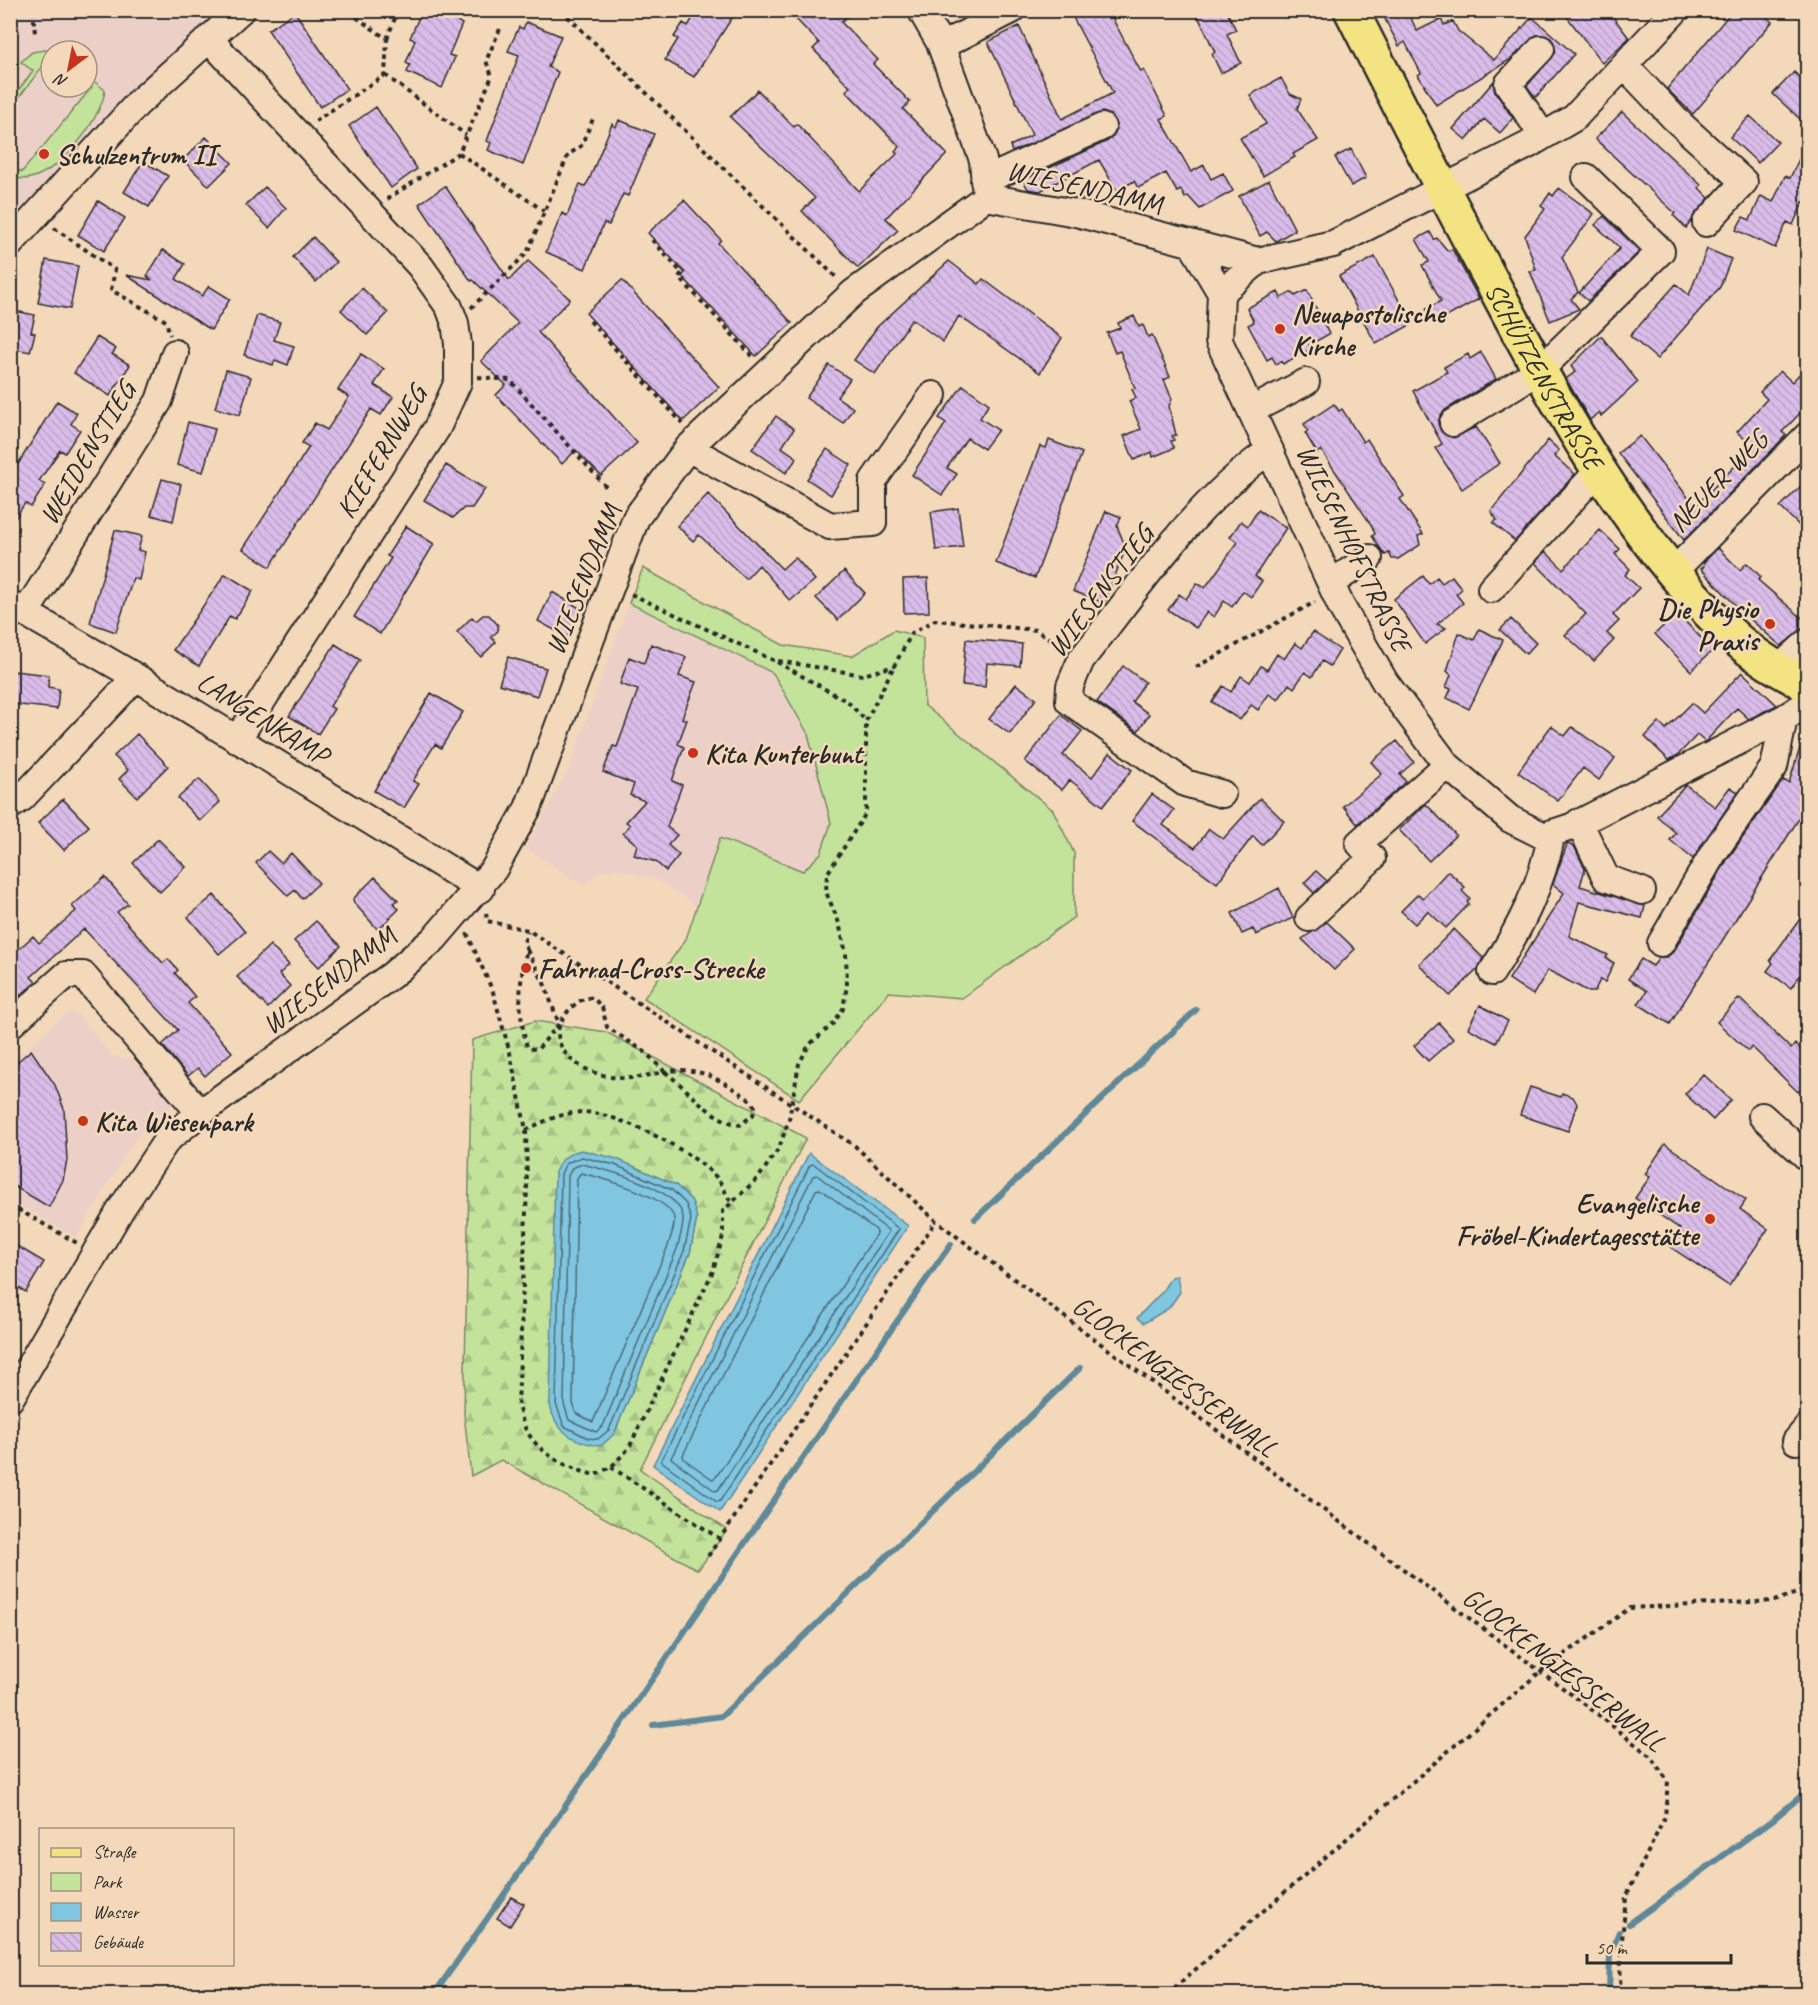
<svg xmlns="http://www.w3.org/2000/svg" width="1818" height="2005" font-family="Caveat,sans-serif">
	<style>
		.built { fill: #ecd0c8; fill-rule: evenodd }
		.green { fill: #c3e39b; stroke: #778763; stroke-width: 1.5 }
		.forest { fill: url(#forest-firs); stroke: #778763; stroke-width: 1.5; fill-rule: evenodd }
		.water { fill: #80c6e1; stroke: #5e8898; stroke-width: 1.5 }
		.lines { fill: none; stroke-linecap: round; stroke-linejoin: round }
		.shore { stroke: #4d6974; stroke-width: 1.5 }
		.stream { stroke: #5e8898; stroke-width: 6 }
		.building { fill: url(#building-back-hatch); stroke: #2b2b2b; stroke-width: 1.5 }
		.minor-casing { stroke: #2b2b2b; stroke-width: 30 }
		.major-casing { stroke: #2b2b2b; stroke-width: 38 }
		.path { stroke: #2b2b2b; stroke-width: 4; stroke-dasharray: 4.5 4.5; stroke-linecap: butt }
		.minor { stroke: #f3d9ba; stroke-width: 26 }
		.major { stroke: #f4e382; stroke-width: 33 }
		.poi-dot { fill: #c8321e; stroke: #f3d9ba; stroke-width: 2 }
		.labels { text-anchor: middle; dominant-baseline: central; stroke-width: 5; stroke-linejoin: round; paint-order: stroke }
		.poi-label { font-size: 28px; font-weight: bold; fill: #2b2b2b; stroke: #f3d9ba; text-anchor: start }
		.street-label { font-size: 28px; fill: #2b2b2b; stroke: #f3d9ba }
	</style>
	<defs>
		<pattern id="forest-firs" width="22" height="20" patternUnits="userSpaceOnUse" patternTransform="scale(1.5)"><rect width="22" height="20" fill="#c3e39b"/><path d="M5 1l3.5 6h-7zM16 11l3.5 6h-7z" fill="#a8c386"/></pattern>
		<pattern id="building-back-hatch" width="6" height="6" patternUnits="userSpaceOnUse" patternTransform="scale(1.5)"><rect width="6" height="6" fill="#dabce9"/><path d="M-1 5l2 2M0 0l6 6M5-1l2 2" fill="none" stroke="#bba2c8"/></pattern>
	</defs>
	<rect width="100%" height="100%" fill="#f3d9ba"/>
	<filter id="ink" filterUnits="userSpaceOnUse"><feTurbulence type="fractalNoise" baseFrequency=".0167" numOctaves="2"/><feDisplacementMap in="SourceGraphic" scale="12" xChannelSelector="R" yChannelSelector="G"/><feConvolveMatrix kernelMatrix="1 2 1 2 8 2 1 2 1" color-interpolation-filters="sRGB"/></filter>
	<g filter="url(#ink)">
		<!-- built -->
		<path class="built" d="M11 11H224L148 82 11 221ZM51 51H87V87H51Z
			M629 603 773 673 808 734 831 823 821 853 803 871 720 838 696 905 656 880 619 869 597 872 583 886 526 848 567 772Z
			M72 1012 79 1015 112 1056 134 1061 175 1105 136 1137 76 1238 11 1200 10 1063 62 1017Z"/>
		<!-- green -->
		<path class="green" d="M45 50 54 51H51V55L11 108V100L33 71 21 62 32 52Z
			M87 76 105 90C102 121 46 194 11 176V167L22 172 92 87 87 82Z
			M643 568 783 645 852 656 894 630 923 638 924 705 1053 810 1074 853V917L962 998 889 992 799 1100 644 998 686 939 720 838 803 871 821 853 831 823 808 734 773 673 629 603Z"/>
		<!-- forest -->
		<path class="forest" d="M535 1021 606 1032 806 1138 640 1469 727 1530 698 1570 501 1460 471 1476 464 1414 472 1040ZM697 1218 690 1253 614 1434Z"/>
		<!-- water -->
		<path class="water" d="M582 1150 617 1159 676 1185 692 1201 697 1218 690 1253 614 1434 601 1446C575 1443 554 1432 550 1404L555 1172C561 1159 567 1153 582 1150Z
			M809 1153 908 1226 720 1512 653 1465Z
			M1177 1276 1180 1292 1169 1308 1144 1323 1137 1318 1162 1292 1171 1277Z"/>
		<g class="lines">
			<!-- shore -->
			<path class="shore" d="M582 1157 615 1165 672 1190 686 1204 691 1219 684 1251 609 1430 598 1439 588 1438 564 1426 556 1404 561 1174 566 1163Z
				M582 1164C607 1170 678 1188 683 1217 684 1226 679 1240 677 1249L603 1426 596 1432 569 1420 564 1404 568 1176 572 1168Z
				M814 1164 899 1229 720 1501 717 1502 661 1461 810 1165Z
				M581 1173C602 1178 663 1195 673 1215 677 1223 670 1238 668 1246L593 1422 576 1413 573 1403 577 1178Z
				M817 1175 889 1231 718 1490 715 1491 671 1458 813 1176Z
				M820 1189 876 1230 877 1233 716 1477 712 1479 684 1459 683 1455 816 1190Z"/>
			<!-- stream -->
			<path class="stream" d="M975 1219 1196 1010
				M653 1725 722 1716 1080 1368
				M1629 1924 1775 1818 1808 1790
				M434 1994C610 1747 776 1492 951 1244
				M1609 1994 1610 1953 1619 1932"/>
		</g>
		<!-- building -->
		<path class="building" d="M422 10H461L457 21 462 24 449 55 455 57 442 88 407 72 410 65 406 63 415 40 410 38Z
			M698 10H737L694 77 665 60 678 39 674 37 683 23 688 26Z
			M803 10H853L841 22 878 60 873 64 910 102 903 109 947 154 886 218 898 230 858 268 802 211 815 198 730 117 758 90 794 127 797 124 859 191 897 154 895 151 900 147 846 91 850 87 813 49 819 43 795 18Z
			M1069 10H1108L1141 72 1144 70 1167 116 1161 119 1191 172 1204 165 1211 179 1223 173 1233 191 1200 209 1188 196 1185 198 1181 190 1177 192 1166 173 1138 188 1134 181 1117 191 1099 160 1040 191 1028 189 1023 180 1108 141 1117 129 1111 115 1103 112 1012 152 1010 146 1032 135 988 42 1019 26 1062 119 1113 93Z
			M1195 10H1226L1236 30 1227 34 1241 63 1221 73 1212 54 1215 52Z
			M1386 10H1407L1417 31 1441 19 1444 25 1453 21 1458 31 1494 60 1532 17 1574 54 1536 97 1534 96 1527 86 1556 52 1551 38 1536 35 1511 59 1436 105 1418 75 1421 73 1405 42 1399 46 1385 19 1389 17Z
			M1562 10H1608L1629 38 1602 63Z
			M1733 10H1759L1772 22 1693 114 1667 89Z
			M295 12 347 89 320 107 268 30Z
			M526 22 561 36 548 67 558 72 523 165 488 150 491 143 487 141 519 55 508 51 519 27 523 29Z
			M1794 72 1808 85V111L1800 119 1773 94Z
			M1281 78 1290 94 1301 99 1297 109 1318 140 1293 154 1295 157 1263 176 1240 138 1266 124 1250 95Z
			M1493 82 1495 92 1513 118 1500 133 1484 119 1466 140 1453 129Z
			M376 107 417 169 391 188 349 126Z
			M1622 112 1701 185 1699 188 1709 198 1686 228 1673 215 1675 213 1595 139Z
			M1750 116 1778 142 1758 163 1730 137Z
			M619 120 654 134 628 196 623 194 609 225 604 223 585 269 546 252 562 213 567 216 580 184 585 186 589 180 612 124 616 127Z
			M206 137 232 163 209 186 183 160Z
			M1808 140V204L1803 202 1793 225 1787 222 1775 248 1736 230 1743 217 1750 220 1761 196 1773 202 1785 176 1790 178Z
			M1351 149 1366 178 1351 186 1335 157Z
			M143 161 168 176 149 207 124 192Z
			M1269 180 1295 230 1276 241 1267 232 1260 236 1239 196Z
			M445 186 509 280 528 261 570 299 538 332 637 443 601 476 576 450 562 464 496 395 506 385 481 361 518 323 473 280 471 281 419 204Z
			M265 187 286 208 269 228 246 205Z
			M1559 188 1594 214 1562 257 1578 292 1571 299 1579 309 1550 321 1530 271 1536 270 1525 236 1545 209 1541 206 1550 193 1553 196Z
			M684 200 721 240 718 243 792 323 756 356 682 276 685 273 648 233Z
			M98 201 125 218 104 251 78 235Z
			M1604 216 1640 251 1588 301 1579 293 1620 248 1595 225Z
			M1430 232 1434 239 1437 238 1448 251 1452 249 1479 299 1434 324 1426 309 1441 301 1422 265 1429 262 1416 239Z
			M313 237 336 262 316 282 293 257Z
			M1707 249 1731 259 1720 287 1657 359 1630 336 1676 284 1689 295Z
			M163 250 185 264 176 279 202 296 209 286 230 299 211 330 126 275 152 280 147 276Z
			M1375 257 1412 324 1376 344 1339 276Z
			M46 260 78 266 70 309 38 303Z
			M949 261 979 284 983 279 1062 338 1040 373 959 316 943 342 912 319 875 374 854 360 877 327Z
			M622 280 719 387 683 421 586 313Z
			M362 288 388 313 367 335 341 310Z
			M1307 290 1329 334 1309 345 1311 349 1283 364 1281 361 1276 364 1272 357 1267 360 1248 325 1254 322 1247 308 1278 292 1281 298 1292 292 1295 296Z
			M10 310 35 315 31 332 35 333 30 352 10 348Z
			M257 315 280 322 274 340 294 346 288 365 275 360 273 365 244 355Z
			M1134 316 1139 327 1143 325 1148 337 1152 335 1170 377 1164 380 1172 399 1169 406 1176 435 1172 436 1174 440 1171 441 1174 448 1153 457 1152 452 1134 460 1124 436 1141 429 1129 401 1136 398 1132 389 1135 388 1120 351 1115 353 1107 333 1120 328 1118 323Z
			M1601 336 1638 382 1601 416 1599 412 1590 420 1566 379 1575 372 1571 366Z
			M97 337 116 349 112 354 130 365 110 396 74 373Z
			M1481 352 1496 379 1445 410 1440 416 1438 424 1441 431 1453 438 1476 427 1500 463 1462 489 1435 448 1442 444 1413 391 1447 372 1444 367 1468 354 1470 359Z
			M361 354 384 369 374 385 393 397 381 415 371 409 270 567 243 549 309 447 302 443 315 423 327 430 349 397 338 390Z
			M829 365 850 379 837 397 853 408 843 423 806 398Z
			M1808 365V405L1782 432 1786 435 1775 447 1684 540 1618 453 1640 436 1695 506 1754 447 1737 432 1767 399 1760 392 1780 371 1792 382Z
			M226 370 251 377 240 415 215 408Z
			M963 385 989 404 980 418 998 430 984 449 967 438 947 468 957 474 942 495 912 475 946 423 939 418Z
			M57 401 77 413 71 424 80 430 65 453 60 450 39 481 45 485 31 507 25 503 10 526V477Z
			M1334 404 1339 411 1342 409 1363 442 1367 439 1404 496 1400 499 1423 534 1418 536 1420 545 1398 559H1392L1389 553 1385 555 1372 536 1375 534 1372 526 1321 450 1317 453 1305 433 1308 431 1304 424Z
			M776 416 794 429 782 447 797 458 786 473 752 449Z
			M188 422 215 429 203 472 177 465Z
			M1049 440 1082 453 1035 578 996 563 1040 446 1046 448Z
			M1548 440 1559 450 1554 456 1575 474 1515 541 1493 523 1497 520 1491 511Z
			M827 449 851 465 831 495 807 479Z
			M446 465 485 489 472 508H464L453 518 424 500Z
			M162 479 181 484 173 521 151 515Z
			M1808 479V534L1780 507Z
			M708 494 782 569 795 557 815 580 790 601 759 565 746 579 699 535 693 541 677 526Z
			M958 508 963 547 936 550 931 512Z
			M1258 510 1286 528 1255 576 1262 581 1251 597 1243 591 1232 607 1224 601 1214 617 1207 612 1196 628 1168 610 1179 594 1186 599 1197 583 1205 588 1238 542 1230 537 1241 521 1248 526Z
			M1106 511 1121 517 1117 526 1126 548 1104 603 1073 591Z
			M406 526 434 544 380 634 354 617 391 558 387 556Z
			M115 530 142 536 138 550 145 552 139 580 133 578 116 632 90 623Z
			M1600 530 1620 549 1615 554 1630 569 1625 575 1639 588 1613 615 1619 621 1607 633 1614 640 1594 661 1565 635 1586 614 1535 563 1545 551 1563 569Z
			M1718 548 1740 570 1747 563 1761 577 1758 580 1808 623 1805 627 1781 646 1743 613 1701 569 1704 566 1703 563Z
			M844 571 865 593 838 620 816 598Z
			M225 574 253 591 235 619 230 616 199 666 173 650Z
			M1423 576 1429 584 1437 577 1442 583 1452 576 1462 589 1456 594 1463 603 1437 624 1446 628 1425 644 1394 599Z
			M928 578 929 612 904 613 903 579Z
			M552 592 583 610 567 637 538 621Z
			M1677 613 1713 650 1691 671 1655 634Z
			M483 615H489L498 625V631L491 637 496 642 481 657 457 632 472 617 476 621Z
			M1511 619 1536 643 1526 654 1500 630Z
			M1479 629 1503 640 1469 709 1447 698 1451 689 1446 687 1451 675 1447 671 1459 633 1474 640Z
			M1313 632 1340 650 1330 666 1322 661 1312 677 1305 672 1294 688 1289 684 1278 700 1269 694 1258 710 1251 705 1240 720 1212 702 1223 686 1231 692 1241 676 1250 682 1261 666 1267 670 1277 654 1284 659 1295 643 1302 648Z
			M966 639 1022 644 1020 666 987 663 985 687 962 685Z
			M335 644 360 660 330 706 334 709 318 734 289 716Z
			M651 644 686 657 679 676 696 682 682 718 687 720 678 744 684 747 672 781 682 785 667 827 677 835 668 845 679 855 666 871 656 862 634 855 637 845 623 833 630 825 626 822 645 801 630 795 634 784 603 772 613 746 617 747 638 690 620 684 629 657 644 663Z
			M508 657 546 668 537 696 499 684Z
			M1123 666 1145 682 1132 702 1149 714 1138 731 1097 702Z
			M14 671 49 675 48 687 59 689 57 709 11 704Z
			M1742 672 1777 705 1749 719 1737 708 1707 740 1705 742 1697 735 1678 755 1669 760 1645 737 1659 722 1666 729 1692 703 1703 713Z
			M1016 684 1036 699 1010 734 989 719Z
			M431 693 463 712 441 748 435 744 413 781 419 784 404 808 374 791Z
			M1061 715 1082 731 1063 755 1092 777 1110 753 1132 770 1103 806 1070 780 1062 790 1025 761Z
			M1551 726 1565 736 1572 727 1615 758 1599 780 1583 768 1558 801 1518 772Z
			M137 734 168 766 137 797 119 779 128 770 114 756Z
			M1804 735H1808V804L1670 1024 1638 1004 1647 991 1628 979 1641 959 1653 966 1659 958H1666L1674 951 1727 860 1783 780 1789 783Z
			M1397 741 1414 762 1400 774 1406 782 1357 824 1343 806 1382 774 1371 762Z
			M199 779 220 802 200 821 178 798Z
			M1686 785 1715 807 1730 787 1738 792 1693 859 1670 840 1676 833 1657 816Z
			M1152 794 1174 810 1163 825 1195 848 1209 829 1223 839 1260 798 1284 821 1262 845 1253 836 1217 883 1132 821Z
			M63 799 89 826 64 850 38 823Z
			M1426 804 1456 835 1429 861 1399 830Z
			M158 839 186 867 160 892 133 863Z
			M1567 844 1574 846 1585 869 1580 886 1645 906 1642 918 1579 902 1569 936 1608 955 1606 958 1614 963 1605 982 1600 980 1594 992H1589L1548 970 1533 995 1509 979 1564 893 1553 884Z
			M268 851 281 863 291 853 319 883 302 899 295 890 288 896 256 863Z
			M1316 871 1327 881 1314 893 1304 883Z
			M1448 871 1465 887 1462 891 1470 899 1467 902 1469 904 1446 928 1428 911 1415 924 1401 911 1418 894 1423 898Z
			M105 877 128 904 117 912 163 963 168 959 178 970 175 973 195 997 188 1003 232 1052 205 1076 198 1068 188 1076 162 1045 178 1030 84 929 31 977 36 982 10 1004V957L33 936 39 943 76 911 72 906Z
			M375 877 398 900 394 903 399 909 378 930 354 903 353 899Z
			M1279 888 1293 918 1256 935 1253 929 1242 934 1232 913Z
			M214 895 245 932 219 954 188 917Z
			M1808 908V981L1800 975 1791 988 1767 971 1773 963 1770 960Z
			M316 921 341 946 319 967 294 941Z
			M1327 922 1355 949 1334 970 1302 939Z
			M1454 929 1483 958 1478 969 1450 996 1419 964Z
			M270 945 289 965 279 974 290 986 268 1008 237 977Z
			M1739 998 1791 1049 1795 1044 1808 1056V1081L1798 1092 1752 1047 1748 1051 1717 1022Z
			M1480 1005 1508 1021 1496 1043 1468 1028Z
			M1439 1023 1453 1039 1428 1061 1414 1046Z
			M31 1050 55 1085 64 1109 67 1160 63 1180 49 1207 10 1184V1068Z
			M1703 1074 1731 1100 1713 1120 1685 1094Z
			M1530 1087 1561 1097 1562 1093 1573 1097 1577 1104 1568 1131 1520 1115Z
			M1665 1144 1746 1200 1740 1209 1768 1229 1729 1286 1669 1246 1680 1229 1635 1198 1650 1177 1645 1174Z
			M10 1242 44 1262 26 1292 10 1283Z
			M511 1897 524 1904 510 1926 497 1918Z"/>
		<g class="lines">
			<defs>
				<path id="minor" d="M921 10 940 43 983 160 986 197
					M209 39 420 266 449 307 455 323 458 344V382L437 428 237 740
					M941 46 1012 10
					M1541 49 1508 84 1543 136
					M1624 65 1675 119 1744 182 1706 223
					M984 181 1102 127
					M10 244 138 103 241 10
					M1193 246 1221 293 1219 341 1341 606 1385 682 1447 765 1510 819 1544 836 1571 827 1784 718 1808 703
					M1221 293 1258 261
					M1252 410 1306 382
					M1453 423 1540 370 1661 251 1586 177
					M688 448 830 526 873 523V481L933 395
					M1673 572 1808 435
					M1331 583 1369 558
					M1491 589 1599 470
					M10 604 136 677 481 889
					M26 612 159 401 175 353
					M1778 669 1808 642
					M1222 794 1185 783 1069 701 1070 686 1081 660C1139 587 1193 504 1270 450
					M10 806 22 798 136 677
					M1579 822 1606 878 1642 891
					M1309 918 1372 858 1359 843 1447 765
					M1661 943 1714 852 1774 767 1784 718
					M1492 972C1520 928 1542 885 1552 833
					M10 1025 66 975H83L200 1113
					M1762 1116 1808 1158
					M10 1399 121 1209 167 1140 200 1113 392 975 434 939 494 869 528 808 636 518 688 448 853 293 986 197 1076 213 1258 261 1333 244 1528 145 1574 118 1676 10
					M1796 1441 1808 1427"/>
				<g id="major">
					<path id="s1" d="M1351 10C1397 101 1443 191 1491 280 1554 400 1632 543 1732 635 1754 656 1781 671 1808 686"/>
				</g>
			</defs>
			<!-- minor casing -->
			<use href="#minor" class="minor-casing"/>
			<!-- major casing -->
			<use href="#major" class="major-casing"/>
			<!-- path -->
			<path class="path" d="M33 10 35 34
				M561 10 837 278
				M387 39 398 10
				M385 75 466 135
				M315 121 385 75 387 39 346 10
				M459 153 544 211
				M387 199 459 153 492 76 486 61 500 29
				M54 228 115 270 111 290 166 321 170 335
				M652 240 682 273 679 277 754 358
				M471 308 527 253 568 155 581 146 593 119
				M590 321 683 424
				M478 377 510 380 608 489
				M631 594 773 660 863 675 894 666 912 633 935 620 1036 630 1063 648
				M777 662 848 702 866 721
				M1196 667 1315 602
				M486 913 487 921 528 930 855 1146 936 1221 1591 1709 1650 1756 1668 1781 1665 1817 1626 1897 1621 1951 1620 1994
				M467 933 493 992 510 1053 526 1130 527 1187 518 1406C521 1415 523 1426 528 1433 542 1456 570 1469 595 1475L611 1467 629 1448 713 1271 723 1236V1211L759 1177 779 1148 789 1119 799 1064 809 1045 833 1024 843 1009 847 985 846 953 839 923 826 892 827 874 866 813V721L894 666
				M527 950 544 983 559 1024 537 1050 527 1047C518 1012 518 984 527 950Z
				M527 950 524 942 528 931
				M665 1072C689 1089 710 1120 740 1125L753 1115 755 1107 751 1101C731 1086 707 1070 681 1070 664 1070 647 1077 631 1078 605 1080 560 1066 558 1034 557 1020 578 995 593 998L602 1007 607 1027 645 1052 665 1072
				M526 1130C544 1121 562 1113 582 1112 618 1112 694 1152 717 1178 723 1185 726 1195 731 1202
				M10 1205 77 1243
				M611 1467 720 1539
				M708 1556 936 1221
				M1167 1994 1541 1671 1630 1608 1774 1601 1808 1589"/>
			<!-- minor -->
			<use href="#minor" class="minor"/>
			<!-- major -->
			<use href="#major" class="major"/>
		</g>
	</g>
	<!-- markers -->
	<g class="poi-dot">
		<circle cx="44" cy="154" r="6"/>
		<circle cx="1280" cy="329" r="6"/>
		<circle cx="1770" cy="624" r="6"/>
		<circle cx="693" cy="753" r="6"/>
		<circle cx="526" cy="968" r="6"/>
		<circle cx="83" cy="1121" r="6"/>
		<circle cx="1710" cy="1219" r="6"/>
	</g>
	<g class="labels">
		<!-- poi labels -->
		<g class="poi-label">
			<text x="56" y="154">Schulzentrum II</text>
			<text x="1292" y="313">Neuapostolische<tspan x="1292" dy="32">Kirche</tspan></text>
			<text x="1758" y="608" text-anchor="end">Die Physio<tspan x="1758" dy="32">Praxis</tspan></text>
			<text x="705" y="753">Kita Kunterbunt</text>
			<text x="538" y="968">Fahrrad-Cross-Strecke</text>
			<text x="95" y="1121">Kita Wiesenpark</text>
			<text x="1698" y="1203" text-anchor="end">Evangelische<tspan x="1698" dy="32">Fröbel-Kindertagesstätte</tspan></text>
		</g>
		<!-- street labels -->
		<g class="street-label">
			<text transform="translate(1085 187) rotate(13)">WIESENDAMM</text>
			<text stroke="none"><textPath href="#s1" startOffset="414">SCHÜTZENSTRASSE</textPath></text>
			<text transform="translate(381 452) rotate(-59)">KIEFERNWEG</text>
			<text transform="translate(87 453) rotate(-59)">WEIDENSTIEG</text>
			<text transform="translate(1718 481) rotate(-46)">NEUER WEG</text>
			<text transform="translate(1354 548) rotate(64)">WIESENHOFSTRASSE</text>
			<text transform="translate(583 579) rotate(-68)">WIESENDAMM</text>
			<text transform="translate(1100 591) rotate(-53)">WIESENSTIEG</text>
			<text transform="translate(263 718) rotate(32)">LANGENKAMP</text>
			<text transform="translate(329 980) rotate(-37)">WIESENDAMM</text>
			<text transform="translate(1175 1376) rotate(37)">GLOCKENGIESSERWALL</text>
			<text transform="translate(1564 1669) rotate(38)">GLOCKENGIESSERWALL</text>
		</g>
	</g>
	<!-- margin -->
	<rect width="1818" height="2005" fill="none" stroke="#f3d9ba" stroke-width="36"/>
	<rect x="18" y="18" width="1782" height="1969" fill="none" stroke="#2b2b2b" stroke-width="2" filter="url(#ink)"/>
	<!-- legend -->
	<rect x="39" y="1828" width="195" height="138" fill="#f3d9ba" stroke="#a39381" stroke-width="1.5"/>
	<rect x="51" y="1848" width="30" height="9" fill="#f4e382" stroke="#a39381" stroke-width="1.5"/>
	<text x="93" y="1858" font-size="18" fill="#2b2b2b">Straße</text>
	<rect x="51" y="1873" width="30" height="18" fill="#c3e39b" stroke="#a39381" stroke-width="1.5"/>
	<text x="93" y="1888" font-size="18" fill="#2b2b2b">Park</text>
	<rect x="51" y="1903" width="30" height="18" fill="#80c6e1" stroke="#a39381" stroke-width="1.5"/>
	<text x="93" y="1918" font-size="18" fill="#2b2b2b">Wasser</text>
	<rect x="51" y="1933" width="30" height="18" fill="url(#building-back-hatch)" stroke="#a39381" stroke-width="1.5"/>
	<text x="93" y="1948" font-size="18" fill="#2b2b2b">Gebäude</text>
	<!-- north arrow -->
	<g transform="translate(69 69) rotate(212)"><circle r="28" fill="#f3d9ba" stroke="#a39381" stroke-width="1.5"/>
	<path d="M0-4.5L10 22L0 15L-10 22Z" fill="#c8321e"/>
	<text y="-9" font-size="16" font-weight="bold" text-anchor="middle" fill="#2b2b2b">N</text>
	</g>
	<!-- scale -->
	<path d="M1587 1954v9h144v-9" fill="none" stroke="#2b2b2b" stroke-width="3"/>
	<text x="1596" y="1954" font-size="18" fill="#2b2b2b" stroke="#f3d9ba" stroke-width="4.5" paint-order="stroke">50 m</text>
</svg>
